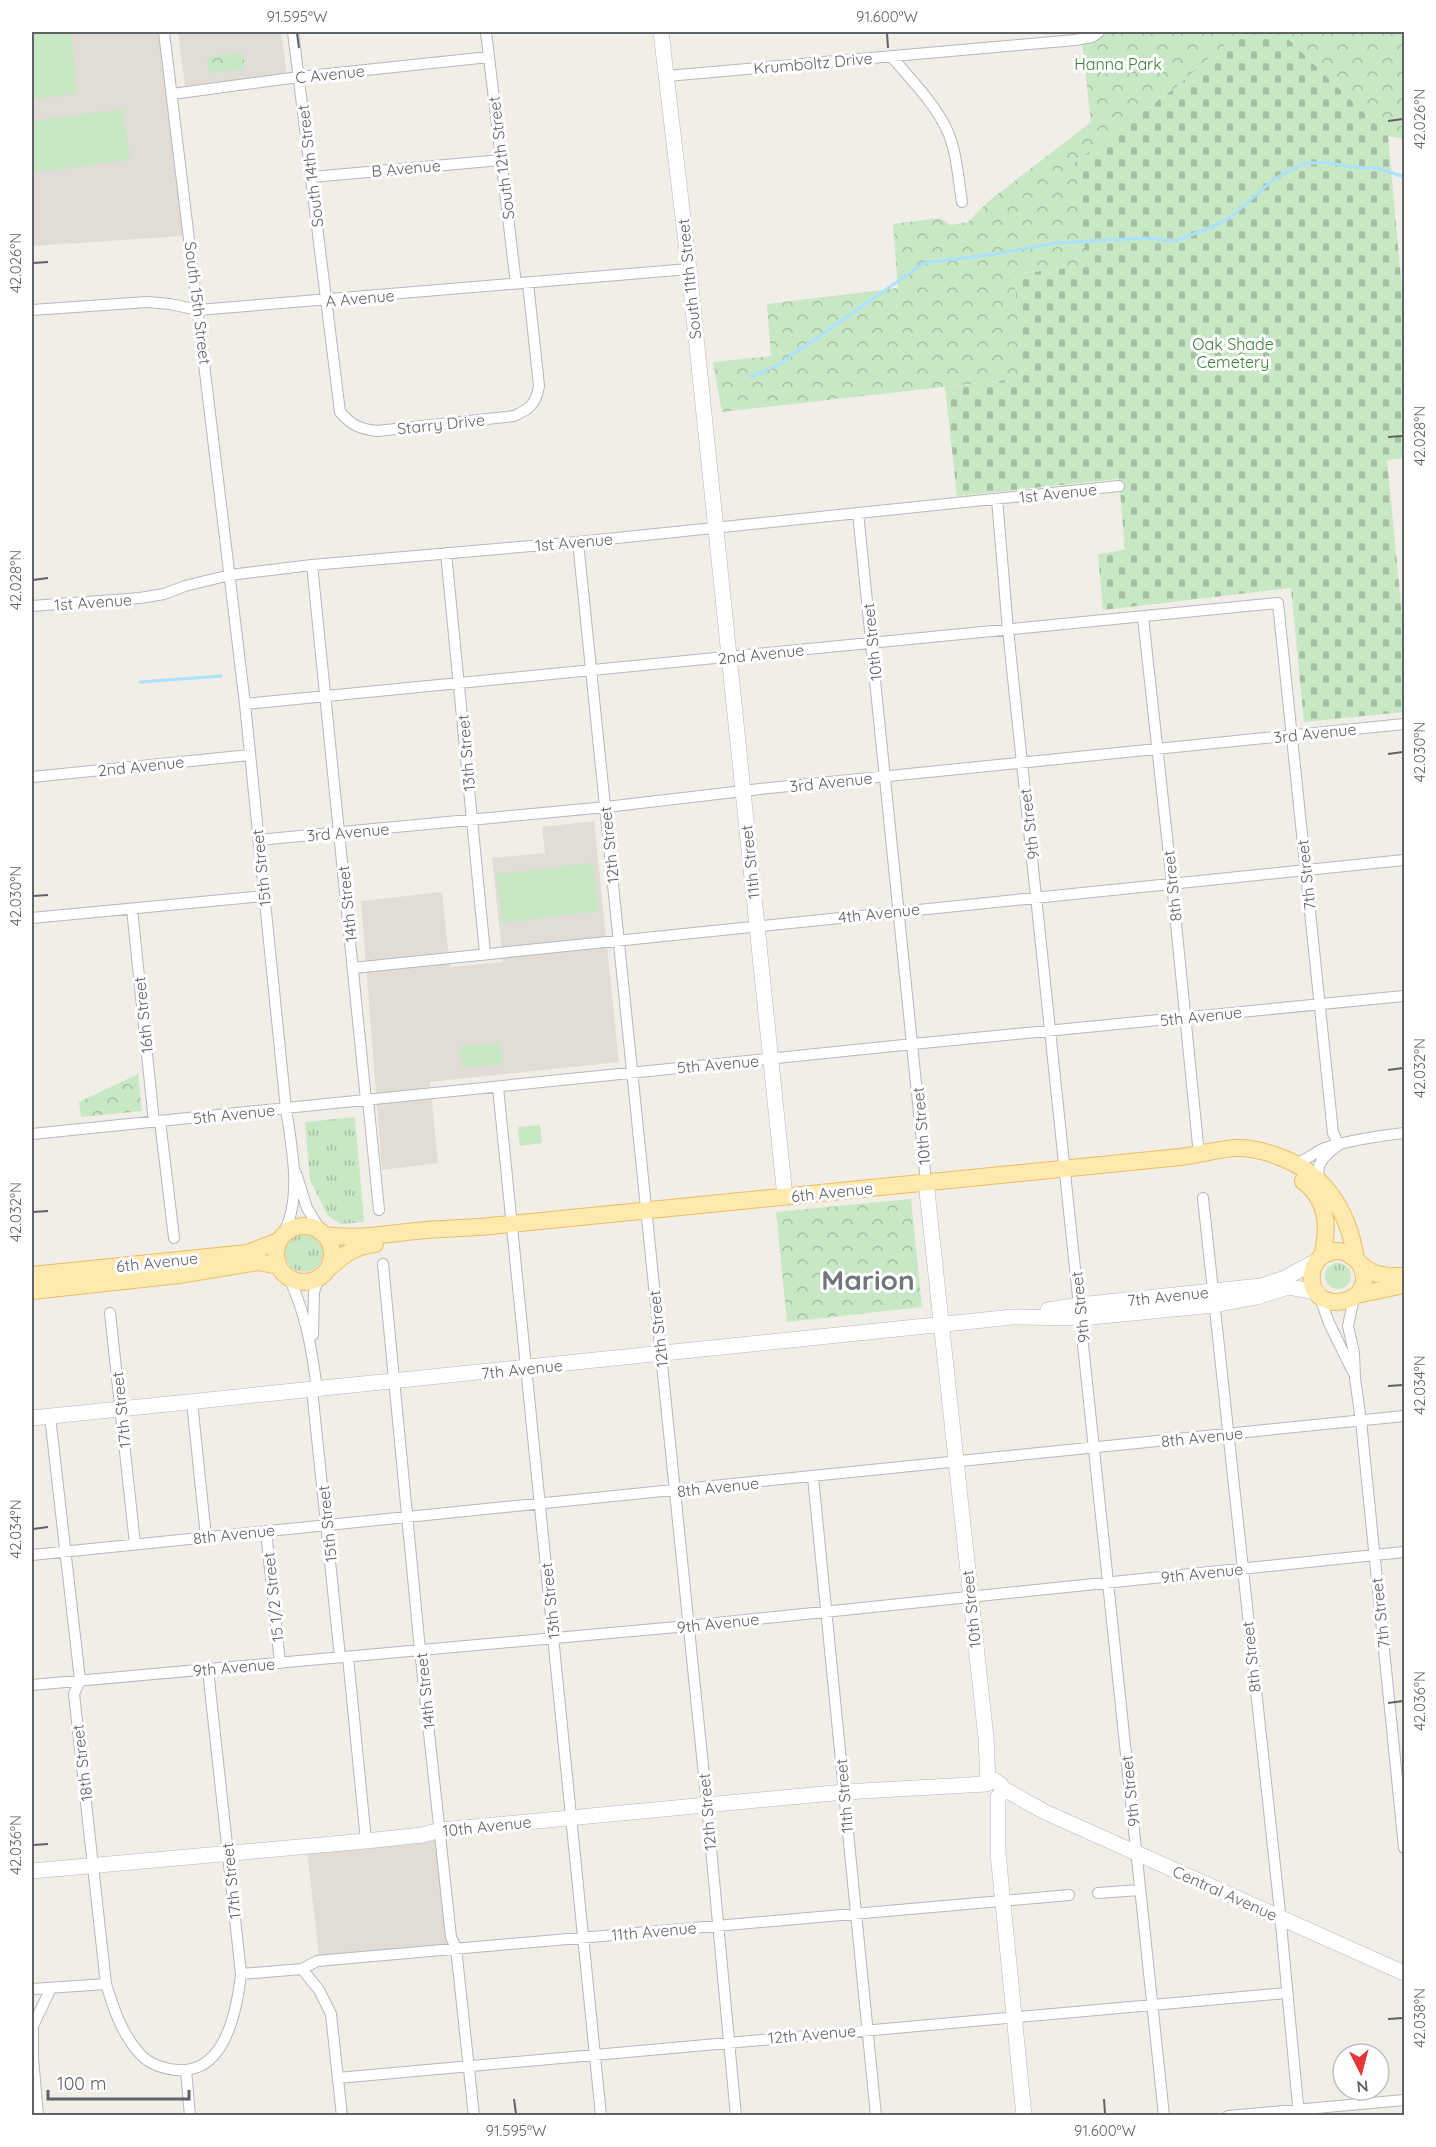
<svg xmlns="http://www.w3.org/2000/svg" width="1436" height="2147" font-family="Quicksand,sans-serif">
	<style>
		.education { fill: #e1ddd6 }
		.grass { fill: url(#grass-tufts) }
		.cemetery { fill: url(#cemetery-stones) }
		.park { fill: url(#park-crowns) }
		.garden { fill: #c8e7c5 }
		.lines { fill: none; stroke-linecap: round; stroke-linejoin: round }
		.stream { stroke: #aae1fe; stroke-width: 3 }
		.street-casing { stroke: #b5b8bc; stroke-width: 12 }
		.secondary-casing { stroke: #b4b7bc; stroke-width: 16 }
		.primary-casing { stroke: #f1bc61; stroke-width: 18 }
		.street { stroke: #fff; stroke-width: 10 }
		.secondary { stroke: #fff; stroke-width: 15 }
		.primary { stroke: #feeaaf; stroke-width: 16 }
		.ticks { fill: none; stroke: #5f6368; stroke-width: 2 }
		.labels { text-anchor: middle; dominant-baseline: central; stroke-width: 6; stroke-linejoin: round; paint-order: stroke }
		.street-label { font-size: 16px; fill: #5f6368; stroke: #fff }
		.park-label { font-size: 16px; fill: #388135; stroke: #fff }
		.town-label { font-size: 28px; font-weight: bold; fill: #70767a; stroke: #fff }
		.neatline { fill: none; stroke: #5f6368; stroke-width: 2 }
		.ticks-label { font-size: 15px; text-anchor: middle; fill: #5f6368 }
	</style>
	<defs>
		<pattern id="grass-tufts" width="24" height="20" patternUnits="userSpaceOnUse" patternTransform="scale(1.5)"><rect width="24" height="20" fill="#c8e7c5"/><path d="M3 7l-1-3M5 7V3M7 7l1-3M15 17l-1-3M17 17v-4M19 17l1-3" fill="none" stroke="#a6bfa4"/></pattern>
		<pattern id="cemetery-stones" width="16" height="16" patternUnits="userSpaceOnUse" patternTransform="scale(1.5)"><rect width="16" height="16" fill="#c8e7c5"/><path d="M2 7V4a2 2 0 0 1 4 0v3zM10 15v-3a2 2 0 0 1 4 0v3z" fill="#a6bfa4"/></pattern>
		<pattern id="park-crowns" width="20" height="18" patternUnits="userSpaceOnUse" patternTransform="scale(1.5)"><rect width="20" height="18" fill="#c8e7c5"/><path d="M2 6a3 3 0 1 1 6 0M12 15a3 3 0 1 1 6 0" fill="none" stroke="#a6bfa4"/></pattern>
	</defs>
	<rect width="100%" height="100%" fill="#f1eee8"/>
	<!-- education -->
	<path class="education" d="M32 32H158L183 236 32 246Z
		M178 32H281L287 75 185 86Z
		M594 821 619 1062 430 1082 438 1163 382 1170 361 901 442 892 450 967 503 962 492 858 545 853 542 827Z
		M436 1840 447 1945 319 1955 307 1852Z"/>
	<!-- grass -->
	<path class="grass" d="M355 1117 364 1222 341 1224 328 1216 310 1180 305 1122Z
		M285 1253a19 19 0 1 1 38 0a19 19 0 1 1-38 0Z
		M1325 1276a13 13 0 1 1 26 0a13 13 0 1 1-26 0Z"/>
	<!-- cemetery -->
	<path class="cemetery" d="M1239 32H1281L1388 136 1404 312V458L1387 460 1404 635V712L1304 722 1291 588 1103 610 1098 554 1125 550 1119 479 957 496 945 387 1022 378 1014 274 1086 266 1075 162 1176 87Z"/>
	<!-- park -->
	<path class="park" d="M1081 32H1239L1176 87 1075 162 1087 266 1014 274 1022 378 722 412 713 362 771 356 767 304 898 288 893 224 940 218 951 225 968 222 990 200 1091 122Z
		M1281 32H1404V139L1388 136Z
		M243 53 245 69 209 73 207 57Z
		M138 1074 142 1111 81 1117 79 1102Z
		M911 1199 922 1307 787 1322 776 1212Z"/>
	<!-- garden -->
	<path class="garden" d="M32 32H71L77 94 32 99Z
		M123 109 130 160 32 173V121Z
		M593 863 599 911 502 923 496 874Z
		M500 1042 503 1064 462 1068 460 1046Z
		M540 1125 542 1143 520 1146 518 1127Z"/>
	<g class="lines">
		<!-- stream -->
		<path class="stream" d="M751 377 778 365 924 263 995 254 1056 243 1146 238 1176 241 1214 226 1231 217 1274 179 1303 164 1325 162 1350 167 1378 168 1404 177
			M140 682 221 676"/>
		<defs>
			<path id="street" d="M164 32 245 704 286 1109C292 1150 303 1198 282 1237
				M293 32 340 412C351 425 360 429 377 431L514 416C530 409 536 404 539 386L528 283
				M486 32 516 284
				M891 56C910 79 934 102 947 130 957 152 958 178 962 202
				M667 76 1075 40 1092 37 1099 32
				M172 94 299 77 489 57
				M312 177 501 160
				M32 310 147 302 170 304 198 310 689 269
				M997 499 1008 630 1164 2116
				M858 513 926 1182
				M578 542 707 1805 736 2116
				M446 553 485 953
				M312 565 366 1100
				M32 606 140 598 164 594 185 586 230 575 312 565 578 542 1119 486
				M1143 617 1172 883 1199 1155
				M245 704 1278 603 1333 1133 1339 1145
				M32 777 250 755
				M258 840 606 807 760 789 1404 724
				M132 909 154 1122
				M32 918 264 896
				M353 968 1404 860
				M498 1087 601 2116
				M368 1100 379 1210
				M160 1121 174 1238
				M32 1134 913 1044 1404 996
				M1295 1163C1307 1161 1314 1152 1325 1148 1351 1140 1377 1136 1404 1133
				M296 1173 307 1208 322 1233
				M1320 1180C1314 1165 1324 1156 1336 1147
				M1203 1198 1279 1903 1299 2116
				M383 1264 419 1640 451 1937 456 1948 474 2116
				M289 1278C306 1314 312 1350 317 1390
				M1319 1295 1329 1323 1353 1372
				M1354 1297 1348 1326 1354 1353 1355 1378 1361 1421 1404 1848
				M110 1313 135 1544
				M313 1335 314 1292 319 1277
				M312 1390 340 1657
				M192 1402 206 1537
				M50 1416 80 1680 74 1694 106 1984C114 2010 122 2034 140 2054 149 2064 164 2069 177 2070 225 2074 237 2010 241 1974L208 1670
				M813 1477 876 2116
				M266 1531 280 1663
				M32 1555 1404 1416
				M348 1657 366 1841
				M32 1685 688 1626 1404 1552
				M1098 1893 1139 1890
				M302 1969 319 1990 331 2014 342 2116
				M241 1974 302 1969 317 1961 1069 1895
				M32 1989 106 1984
				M186 2070 190 2116
				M338 2078 1286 1993
				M38 2116 33 2058V2026L51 1988
				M1228 2116 1404 2100"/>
			<path id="secondary" d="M661 32 689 269 785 1197
				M926 1182 986 1738 988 1782
				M1048 1310 1079 1305 1261 1286 1285 1278 1318 1260
				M32 1418 1013 1317 1081 1318 1214 1305 1257 1297 1288 1287 1317 1292
				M1002 1788 1045 1812 1404 1973
				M998 1797V1853L1024 2116
				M32 1871 366 1841 422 1835 441 1830 844 1792 986 1784 994 1780 1001 1785 1002 1791 1000 1795"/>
			<path id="primary" d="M1303 1181C1328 1200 1329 1227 1322 1256
				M276 1254a28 28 0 1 1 56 0a28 28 0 1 1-56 0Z
				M324 1235C358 1240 392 1233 426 1230 451 1228 476 1228 501 1225L1180 1157C1200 1155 1220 1148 1239 1148 1253 1148 1267 1152 1280 1157 1325 1174 1348 1211 1356 1258
				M1358 1261C1386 1305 1306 1320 1312 1273 1313 1266 1318 1258 1324 1255 1348 1242 1355 1264 1372 1272 1382 1277 1394 1276 1404 1276
				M328 1269C343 1255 355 1246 375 1244
				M32 1275 247 1253 279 1241
				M32 1291 179 1275 259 1262 278 1266
				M1357 1295 1404 1285"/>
		</defs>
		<!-- street casing -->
		<use href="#street" class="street-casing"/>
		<!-- secondary casing -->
		<use href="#secondary" class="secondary-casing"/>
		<!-- primary casing -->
		<use href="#primary" class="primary-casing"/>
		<!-- street -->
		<use href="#street" class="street"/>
		<!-- secondary -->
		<use href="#secondary" class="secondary"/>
		<!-- primary -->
		<use href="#primary" class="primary"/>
	</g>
	<!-- ticks -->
	<path class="ticks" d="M297 33 299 48M887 33 888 48M1388 121 1403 119M33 263 48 262M1388 437 1403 436M33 580 48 578M1388 754 1403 752M33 896 48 895M1388 1070 1403 1068M33 1212 48 1211M1388 1386 1403 1385M33 1529 48 1527M1388 1703 1403 1701M33 1845 48 1844M1388 2019 1403 2018M514 2099 516 2114M1104 2099 1105 2114"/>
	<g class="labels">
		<!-- street labels -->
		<g class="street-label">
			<text transform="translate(813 63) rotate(-5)">Krumboltz Drive</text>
			<text transform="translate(330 74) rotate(-6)">C Avenue</text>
			<text transform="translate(501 158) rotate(-97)">South 12th Street</text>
			<text transform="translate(310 166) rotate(-97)">South 14th Street</text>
			<text transform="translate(406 168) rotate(-5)">B Avenue</text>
			<text transform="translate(689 279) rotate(-96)">South 11th Street</text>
			<text transform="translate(360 298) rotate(-5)">A Avenue</text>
			<text transform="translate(198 303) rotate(83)">South 15th Street</text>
			<text transform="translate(441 424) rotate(-6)">Starry Drive</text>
			<text transform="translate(1058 493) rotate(-6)">1st Avenue</text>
			<text transform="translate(574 542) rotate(-5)">1st Avenue</text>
			<text transform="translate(93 602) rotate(-4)">1st Avenue</text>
			<text transform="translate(872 642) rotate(-96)">10th Street</text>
			<text transform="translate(761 654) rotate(-6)">2nd Avenue</text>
			<text transform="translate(1315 733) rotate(-6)">3rd Avenue</text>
			<text transform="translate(466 753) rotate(-95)">13th Street</text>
			<text transform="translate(141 766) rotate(-6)">2nd Avenue</text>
			<text transform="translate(831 782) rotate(-6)">3rd Avenue</text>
			<text transform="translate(1029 824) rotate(-97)">9th Street</text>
			<text transform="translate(348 832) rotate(-5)">3rd Avenue</text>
			<text transform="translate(609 845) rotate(-96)">12th Street</text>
			<text transform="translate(750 862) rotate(-96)">11th Street</text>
			<text transform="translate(261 868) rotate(-96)">15th Street</text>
			<text transform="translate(1306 875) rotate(-96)">7th Street</text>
			<text transform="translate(1172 886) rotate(-96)">8th Street</text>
			<text transform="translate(347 904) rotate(-96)">14th Street</text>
			<text transform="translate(879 913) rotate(-6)">4th Avenue</text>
			<text transform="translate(143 1015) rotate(-96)">16th Street</text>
			<text transform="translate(1201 1016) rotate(-6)">5th Avenue</text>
			<text transform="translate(718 1064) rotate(-5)">5th Avenue</text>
			<text transform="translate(234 1114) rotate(-6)">5th Avenue</text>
			<text transform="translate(921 1126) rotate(-95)">10th Street</text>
			<text transform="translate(832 1192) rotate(-6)">6th Avenue</text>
			<text transform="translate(157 1262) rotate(-6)">6th Avenue</text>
			<text transform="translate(1168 1296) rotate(-6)">7th Avenue</text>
			<text transform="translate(1080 1307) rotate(-96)">9th Street</text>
			<text transform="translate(658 1329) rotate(-96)">12th Street</text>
			<text transform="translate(522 1369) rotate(-6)">7th Avenue</text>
			<text transform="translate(121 1410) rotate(-96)">17th Street</text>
			<text transform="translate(1202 1437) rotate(-6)">8th Avenue</text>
			<text transform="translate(718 1487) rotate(-6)">8th Avenue</text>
			<text transform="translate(327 1524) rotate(-96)">15th Street</text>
			<text transform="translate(234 1534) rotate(-6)">8th Avenue</text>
			<text transform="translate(1202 1573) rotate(-6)">9th Avenue</text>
			<text transform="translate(273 1597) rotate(-96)">15 1/2 Street</text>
			<text transform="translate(550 1601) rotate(-96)">13th Street</text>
			<text transform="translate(971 1609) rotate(-96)">10th Street</text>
			<text transform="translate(1380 1613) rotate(-96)">7th Street</text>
			<text transform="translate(718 1623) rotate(-6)">9th Avenue</text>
			<text transform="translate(1251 1657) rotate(-96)">8th Street</text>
			<text transform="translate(234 1667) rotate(-5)">9th Avenue</text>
			<text transform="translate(425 1691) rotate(-96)">14th Street</text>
			<text transform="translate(82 1763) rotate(-97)">18th Street</text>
			<text transform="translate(1130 1791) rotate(-96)">9th Street</text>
			<text transform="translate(844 1796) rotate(-95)">11th Street</text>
			<text transform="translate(707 1812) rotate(-95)">12th Street</text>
			<text transform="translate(487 1826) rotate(-6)">10th Avenue</text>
			<text transform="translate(231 1881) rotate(-96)">17th Street</text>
			<text transform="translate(1225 1893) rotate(24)">Central Avenue</text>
			<text transform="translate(654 1931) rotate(-5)">11th Avenue</text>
			<text transform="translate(812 2034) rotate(-5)">12th Avenue</text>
		</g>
		<!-- park labels -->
		<g class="park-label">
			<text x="1118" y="64">Hanna Park</text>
			<text x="1233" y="344">Oak Shade<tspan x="1233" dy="18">Cemetery</tspan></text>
		</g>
		<!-- town labels -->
		<g class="town-label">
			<text x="868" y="1279">Marion</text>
		</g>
	</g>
	<!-- border -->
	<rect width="1436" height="2147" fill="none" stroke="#ffffff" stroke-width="66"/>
	<!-- north arrow -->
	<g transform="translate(1361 2072) rotate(174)"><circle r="28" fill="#ffffff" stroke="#bfc1c3" stroke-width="1.5"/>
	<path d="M0-4.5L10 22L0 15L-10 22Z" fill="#e83638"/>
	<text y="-9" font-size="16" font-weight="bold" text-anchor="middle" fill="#5f6368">N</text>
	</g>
	<!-- scale -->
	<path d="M48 2090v9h141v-9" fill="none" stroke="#5f6368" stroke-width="3"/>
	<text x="57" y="2090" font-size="18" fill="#5f6368" stroke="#ffffff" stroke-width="4.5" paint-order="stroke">100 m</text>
	<rect x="33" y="33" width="1370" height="2081" class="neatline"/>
	<g class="ticks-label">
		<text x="297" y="22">91.595°W</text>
		<text x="887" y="22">91.600°W</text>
		<text transform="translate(1420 119) rotate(-90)" y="5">42.026°N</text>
		<text transform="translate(16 263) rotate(-90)" y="5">42.026°N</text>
		<text transform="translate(1420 436) rotate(-90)" y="5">42.028°N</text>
		<text transform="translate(16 580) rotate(-90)" y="5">42.028°N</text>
		<text transform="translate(1420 752) rotate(-90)" y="5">42.030°N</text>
		<text transform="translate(16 896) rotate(-90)" y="5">42.030°N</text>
		<text transform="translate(1420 1068) rotate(-90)" y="5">42.032°N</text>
		<text transform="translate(16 1212) rotate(-90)" y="5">42.032°N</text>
		<text transform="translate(1420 1385) rotate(-90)" y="5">42.034°N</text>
		<text transform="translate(16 1529) rotate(-90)" y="5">42.034°N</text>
		<text transform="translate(1420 1701) rotate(-90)" y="5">42.036°N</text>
		<text transform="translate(16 1845) rotate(-90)" y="5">42.036°N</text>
		<text transform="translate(1420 2018) rotate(-90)" y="5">42.038°N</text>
		<text x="516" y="2136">91.595°W</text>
		<text x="1105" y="2136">91.600°W</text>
	</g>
</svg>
